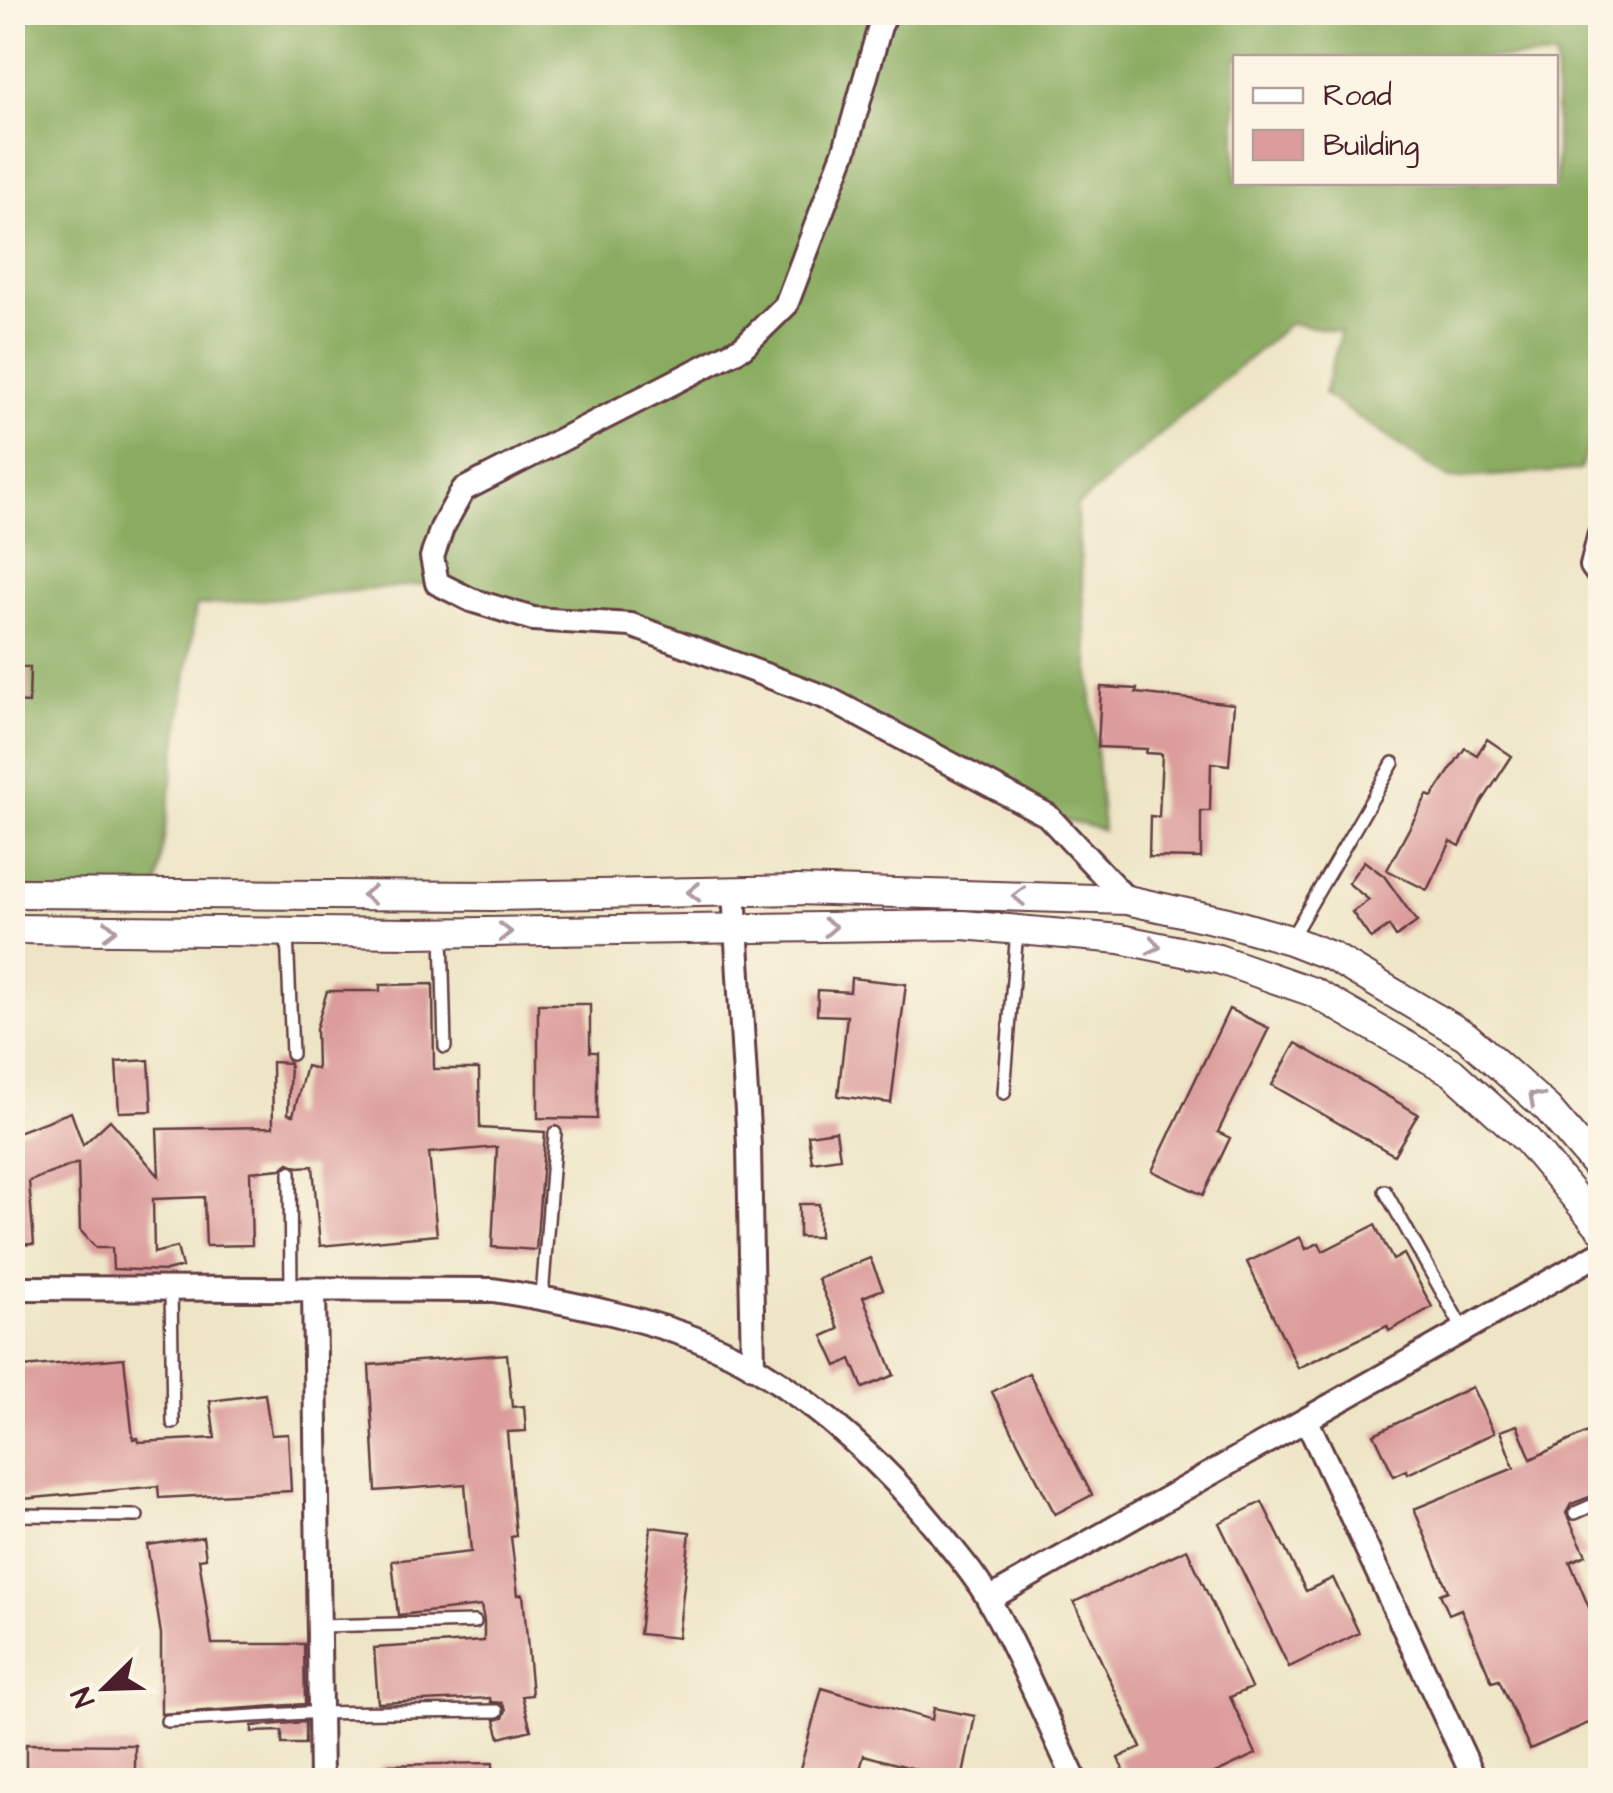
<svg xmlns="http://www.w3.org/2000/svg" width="1613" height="1793" font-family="'Architects Daughter',sans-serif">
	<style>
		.forest { fill: #8aac61; stroke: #6a6646; stroke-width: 2.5; fill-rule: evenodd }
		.building { fill: #db9c9b }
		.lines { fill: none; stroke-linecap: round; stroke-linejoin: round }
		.service-casing { stroke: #633d42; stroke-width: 16 }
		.minor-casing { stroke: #633d42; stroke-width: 28 }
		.tertiary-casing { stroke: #633d42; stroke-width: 32 }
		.service { stroke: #fff; stroke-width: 11 }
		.minor { stroke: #fff; stroke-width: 22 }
		.tertiary { stroke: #fff; stroke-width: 28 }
		.oneway { stroke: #ae9aa0 }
	</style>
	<rect width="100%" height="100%" fill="#fcf5e5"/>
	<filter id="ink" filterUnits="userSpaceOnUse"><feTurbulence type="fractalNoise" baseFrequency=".01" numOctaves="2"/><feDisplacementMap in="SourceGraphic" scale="20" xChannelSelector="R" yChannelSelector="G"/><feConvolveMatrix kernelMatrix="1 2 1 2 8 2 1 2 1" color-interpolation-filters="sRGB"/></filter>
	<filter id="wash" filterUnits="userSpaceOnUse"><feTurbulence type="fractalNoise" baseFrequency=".0048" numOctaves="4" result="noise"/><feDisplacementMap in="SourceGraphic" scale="40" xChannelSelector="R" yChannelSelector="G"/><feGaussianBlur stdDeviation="2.25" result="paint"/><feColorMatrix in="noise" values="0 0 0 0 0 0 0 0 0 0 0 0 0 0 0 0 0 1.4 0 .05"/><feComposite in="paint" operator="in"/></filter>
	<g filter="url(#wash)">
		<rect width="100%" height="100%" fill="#eee5c6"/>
		<!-- forest -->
		<path class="forest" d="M13 13H1600V404L1580 470 1449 479 1324 394 1341 332 1290 323 1076 507 1103 830 1047 815 827 698 631 626 533 619 437 583 196 606 156 896 13 893ZM1236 58H1556V182H1236Z"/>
		<g id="blocks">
			<!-- building -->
			<path class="building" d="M12 667H30L29 703 12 702Z
				M1101 687 1137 689 1136 693 1234 704 1229 765 1211 763 1210 811H1201V858L1149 857 1150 816 1159 817 1162 754 1146 753 1147 749 1098 747Z
				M1487 739 1512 756 1480 805 1460 846 1451 841 1427 890 1387 870 1427 795 1432 797 1465 748 1477 755Z
				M1364 861 1384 876 1417 922 1396 937 1389 926 1371 939 1352 912 1369 900 1348 883Z
				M851 978 906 984 891 1103 838 1096 847 1016 817 1015 818 990 850 992Z
				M433 984 434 1069H479L480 1128 545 1132 536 1250 492 1247 497 1147 429 1153 437 1235 320 1246 313 1166 298 1167 289 1163 281 1169 250 1172 252 1245 206 1246 204 1197 153 1199 154 1253 177 1247 182 1267 166 1271 113 1269 112 1248H96L80 1230 78 1163 29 1181 34 1244 12 1245V1134L71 1112 83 1145 110 1120 159 1176 157 1129 273 1127 272 1062 290 1063 288 1114 293 1115 306 1066 317 1069 316 1029 327 991H380V985Z
				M538 1004H590V1052H597V1119L538 1118Z
				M1229 1009 1269 1028 1218 1132 1230 1138 1203 1195 1152 1171Z
				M1296 1043 1418 1114 1394 1155 1272 1085Z
				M149 1060 152 1111 119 1112 116 1062Z
				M836 1131 840 1158 812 1162 808 1135Z
				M799 1204H819V1237H799Z
				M1375 1225 1393 1260 1404 1254 1432 1307 1389 1331 1387 1326 1298 1368 1247 1262 1300 1237 1306 1249 1319 1243 1323 1251Z
				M870 1258 883 1289 863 1297 894 1375 863 1388 851 1359 837 1366 823 1336 839 1329 818 1279Z
				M507 1354 512 1407 524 1406 526 1431 507 1432 516 1536 511 1537 518 1595 523 1594 532 1695 522 1696 531 1730 500 1738 495 1720 503 1718 506 1710 502 1703 491 1702 490 1698 378 1703 374 1648 484 1641V1621L481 1606 398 1615 392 1561 471 1552 465 1484 376 1491 369 1365Z
				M124 1358 133 1439 138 1438 139 1442 215 1438 210 1401 265 1394 271 1435 288 1434 291 1491 159 1498 158 1486 12 1500V1461H17L12 1368Z
				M1029 1373 1092 1495 1055 1514 992 1392Z
				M1472 1387 1494 1433 1408 1474 1407 1470 1394 1476 1374 1434Z
				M1517 1425 1531 1459 1600 1426V1493L1571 1504 1566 1513 1586 1555 1570 1562 1600 1634V1718L1530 1749 1499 1680 1492 1682 1461 1609 1449 1614 1440 1594 1448 1591 1414 1509 1514 1468 1500 1431Z
				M1262 1502 1306 1591 1333 1578 1359 1633 1289 1667 1219 1523Z
				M651 1527 690 1532 678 1638 639 1634Z
				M203 1537 206 1558 199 1559 212 1644H304L305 1704 161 1714V1634L147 1545Z
				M1187 1549 1251 1688 1230 1697 1256 1754 1200 1780H1128L1118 1758 1141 1747 1074 1602Z
				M822 1688 932 1720 934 1708 975 1716 962 1780H920L922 1771 864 1755 857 1780H797Z
				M305 1722V1744H282V1731L252 1732V1726Z
				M26 1744 135 1745V1780H26Z
				M493 1763V1780H382V1765Z"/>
		</g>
	</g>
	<g filter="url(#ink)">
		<use href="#blocks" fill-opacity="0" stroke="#633d42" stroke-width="2.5"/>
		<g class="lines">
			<defs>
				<path id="service" d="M287 933 292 1054
					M442 933 445 1047
					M1290 940 1393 763
					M1004 1093 1017 930
					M290 1172 291 1290
					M1385 1191 1464 1331
					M171 1289 173 1423
					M542 1297 555 1133
					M1575 1513 1600 1502
					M12 1515 137 1516
					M319 1626 475 1622
					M167 1721 306 1713 497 1711"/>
				<path id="minor" d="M887 12 880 26 845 150 786 305 743 347 463 490 442 528 432 557 437 583 471 600 533 619 631 625 827 698 1047 815 1127 900
					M1600 533 1592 566 1600 577
					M734 891 749 1146 753 1367
					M12 1288 493 1290C575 1303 683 1324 755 1367 823 1409 886 1466 936 1528 954 1552 976 1575 990 1602 1022 1659 1047 1721 1075 1780
					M314 1290 321 1780
					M1307 1421 1475 1780
					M989 1599 1600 1253"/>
				<path id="tertiary" d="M12 893 495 896 796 890 1127 900 1227 922 1290 940 1331 956 1466 1036 1548 1109 1600 1170
					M12 929 412 933 963 925 1120 939 1218 959 1313 992 1452 1072 1527 1140 1600 1227"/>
			</defs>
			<!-- service casing -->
			<use href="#service" class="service-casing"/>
			<!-- minor casing -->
			<use href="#minor" class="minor-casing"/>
			<!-- tertiary casing -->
			<use href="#tertiary" class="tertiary-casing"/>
			<!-- service -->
			<use href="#service" class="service"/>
			<!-- minor -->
			<use href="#minor" class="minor"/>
			<!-- tertiary -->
			<use href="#tertiary" class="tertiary"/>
		</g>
		<!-- one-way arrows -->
		<defs><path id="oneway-chevron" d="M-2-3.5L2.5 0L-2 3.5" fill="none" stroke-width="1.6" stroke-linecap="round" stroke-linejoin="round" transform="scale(2.5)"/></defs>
		<g class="oneway">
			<use href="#oneway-chevron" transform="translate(694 892) rotate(179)"/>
			<use href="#oneway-chevron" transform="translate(369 895) rotate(180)"/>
			<use href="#oneway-chevron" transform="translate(1019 896) rotate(-178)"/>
			<use href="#oneway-chevron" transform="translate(830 927) rotate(-3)"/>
			<use href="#oneway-chevron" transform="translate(110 930) rotate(1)"/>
			<use href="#oneway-chevron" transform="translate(505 932) rotate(-1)"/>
			<use href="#oneway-chevron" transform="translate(1154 946) rotate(11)"/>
			<use href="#oneway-chevron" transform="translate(1535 1098) rotate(-138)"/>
		</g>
	</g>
	<!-- margin -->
	<rect width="1613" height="1793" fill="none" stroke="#fcf5e5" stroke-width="50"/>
	<!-- legend -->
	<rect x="1233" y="55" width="325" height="130" fill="#fcf5e5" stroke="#b59f9b" stroke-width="2.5"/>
	<rect x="1253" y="88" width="50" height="15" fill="#ffffff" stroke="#b59f9b" stroke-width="2.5"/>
	<text x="1323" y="105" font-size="30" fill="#4a1f2b">Road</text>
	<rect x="1253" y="130" width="50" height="30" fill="#db9c9b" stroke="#b59f9b" stroke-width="2.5"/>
	<text x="1323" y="155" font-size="30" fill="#4a1f2b">Building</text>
	<!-- north arrow -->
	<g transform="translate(105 1688) rotate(247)" stroke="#fcf5e5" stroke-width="8" paint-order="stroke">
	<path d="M0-8L18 38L0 25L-18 38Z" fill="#4a1f2b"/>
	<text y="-15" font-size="28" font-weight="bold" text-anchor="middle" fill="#4a1f2b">N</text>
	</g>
</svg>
